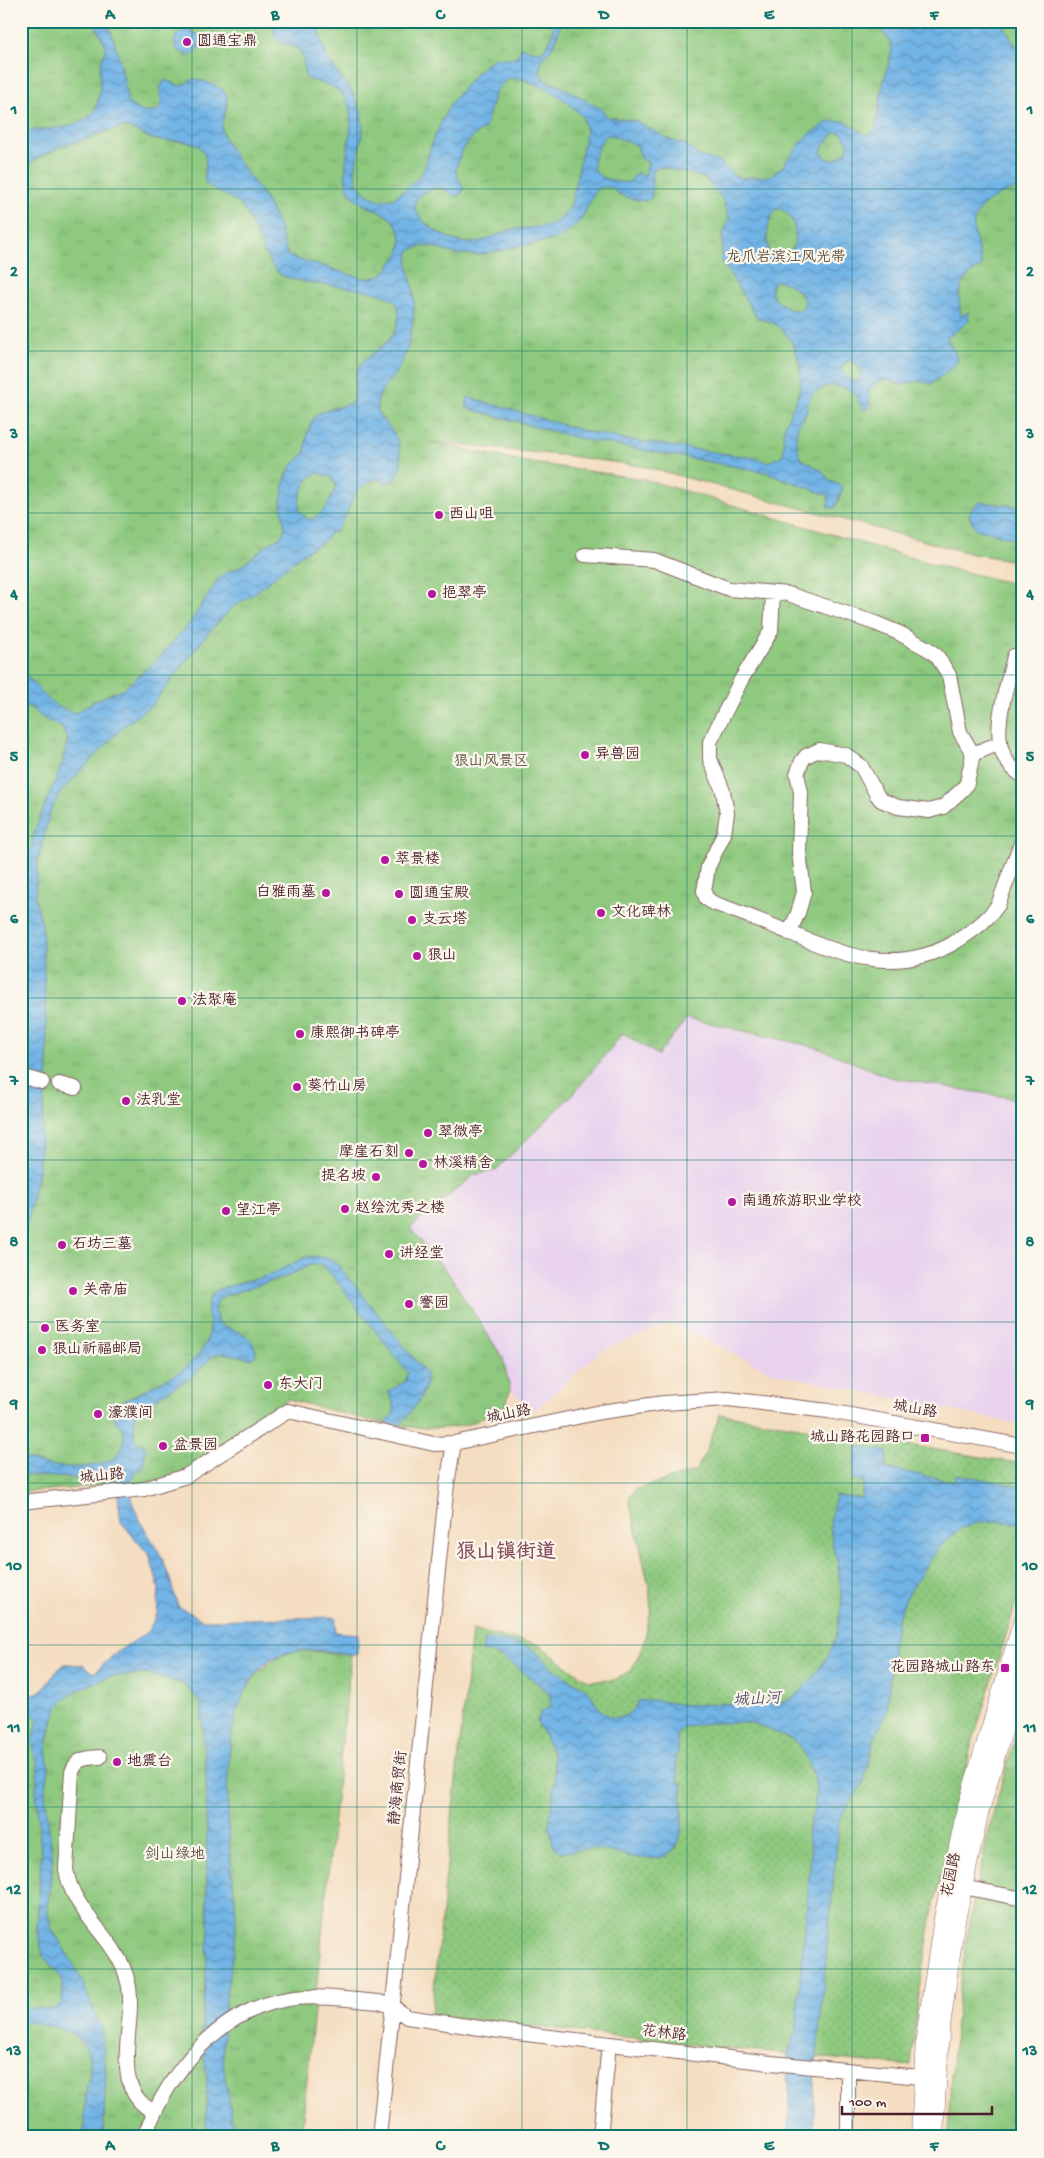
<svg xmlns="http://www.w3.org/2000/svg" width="1044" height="2158" font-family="'Gochi Hand','LXGW WenKai TC',sans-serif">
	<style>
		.built { fill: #e8d2ee }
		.grass { fill: url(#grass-dots); stroke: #6c7455 }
		.park { fill: url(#park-tufts); stroke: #6c7455 }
		.water { fill: url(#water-waves); stroke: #5e6a88; fill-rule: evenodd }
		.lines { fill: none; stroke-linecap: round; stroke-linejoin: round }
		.minor-casing { stroke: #86625f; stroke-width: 16 }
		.major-casing { stroke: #86625f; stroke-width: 19 }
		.minor { stroke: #fff; stroke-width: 14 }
		.major { stroke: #fff; stroke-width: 18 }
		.grid { fill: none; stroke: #0f766e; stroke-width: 1; stroke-opacity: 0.55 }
		.poi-dot { fill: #b5179e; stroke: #fbf7ec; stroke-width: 2 }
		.labels { text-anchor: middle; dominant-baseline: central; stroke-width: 4.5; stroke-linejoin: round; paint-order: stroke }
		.poi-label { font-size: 15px; fill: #4a1f2b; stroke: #fbf7ec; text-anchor: start }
		.park-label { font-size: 15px; fill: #5e5244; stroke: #fbf7ec }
		.street-label { font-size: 15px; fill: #4a1f2b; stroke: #fbf7ec }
		.water-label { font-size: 16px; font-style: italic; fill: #58536c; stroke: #fbf7ec }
		.district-label { font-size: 20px; font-weight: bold; fill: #864e5f; stroke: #fbf7ec }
		.neatline { fill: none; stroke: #0f766e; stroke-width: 2 }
		.grid-label { font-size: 16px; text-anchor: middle; font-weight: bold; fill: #0f766e }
	</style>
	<defs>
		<pattern id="grass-dots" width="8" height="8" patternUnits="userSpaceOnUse" patternTransform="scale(1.25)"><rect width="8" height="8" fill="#8ec97f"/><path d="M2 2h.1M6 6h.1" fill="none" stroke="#7cac6e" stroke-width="1.8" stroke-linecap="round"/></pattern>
		<pattern id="park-tufts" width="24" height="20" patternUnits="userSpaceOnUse" patternTransform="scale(1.25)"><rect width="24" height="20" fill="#8ec97f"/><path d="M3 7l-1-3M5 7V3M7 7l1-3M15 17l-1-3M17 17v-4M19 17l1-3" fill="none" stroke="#7cac6e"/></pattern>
		<pattern id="water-waves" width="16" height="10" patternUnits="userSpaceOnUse" patternTransform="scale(1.25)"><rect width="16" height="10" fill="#71b4e6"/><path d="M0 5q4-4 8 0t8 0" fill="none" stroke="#5f92bb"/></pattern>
	</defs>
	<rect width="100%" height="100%" fill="#fbf7ec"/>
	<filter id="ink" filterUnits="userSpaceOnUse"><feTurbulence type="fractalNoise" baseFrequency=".02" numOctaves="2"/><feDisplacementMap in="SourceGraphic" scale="10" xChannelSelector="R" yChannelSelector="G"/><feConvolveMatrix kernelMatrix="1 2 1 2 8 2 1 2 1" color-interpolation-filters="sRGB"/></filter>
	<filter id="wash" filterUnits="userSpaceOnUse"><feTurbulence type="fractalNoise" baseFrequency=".0096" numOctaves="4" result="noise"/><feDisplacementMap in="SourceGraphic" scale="20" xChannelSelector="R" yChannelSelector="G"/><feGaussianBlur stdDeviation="1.12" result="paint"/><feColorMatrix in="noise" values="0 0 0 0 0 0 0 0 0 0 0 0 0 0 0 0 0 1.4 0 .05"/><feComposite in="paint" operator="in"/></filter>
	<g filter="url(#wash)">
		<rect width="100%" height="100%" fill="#f4ddc0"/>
		<!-- built -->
		<path class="built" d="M687 1018 818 1048 889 1077 1023 1100V1425L774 1373 670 1323 601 1351 535 1410 510 1390 503 1358 410 1228 474 1175 496 1170 575 1092 623 1032Z"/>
		<!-- grass -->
		<path class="grass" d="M720 1414 1023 1464V1581L971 1747 932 1914 918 2001 911 2066 749 2051 431 2015 472 1630 540 1645 565 1665 589 1681 614 1680 631 1671 643 1646 651 1609 649 1586 629 1499 636 1489 696 1471 707 1449Z"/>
		<!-- park -->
		<path class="park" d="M21 21H1023V562L973 554 646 467 569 456 429 442 526 462 644 479 936 565 1023 586V1100L889 1077 818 1048 687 1018 658 1055 623 1033 575 1092 496 1170 474 1175 410 1228 448 1273 503 1358 510 1390 506 1405C493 1411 478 1422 465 1425 412 1437 340 1412 288 1399L247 1430 182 1472 153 1482 21 1492V99L31 90 21 80Z
			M296 1650 351 1654 301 2137H21V1698C52 1691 44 1681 65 1664L83 1665 94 1673 111 1676 148 1674 184 1684 201 1703 244 1693C257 1670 271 1659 296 1650Z
			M1023 1713V2137H948C951 2041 963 1945 984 1852 994 1805 1009 1759 1023 1713Z"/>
		<!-- water -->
		<path class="water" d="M94 21H108L121 64 128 103 142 112H155L160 109 161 104 160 88 165 80 180 86C186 85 188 81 193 79 197 78 221 87 224 91 234 104 217 121 223 135 235 162 258 184 271 209 279 223 283 241 288 256L362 278C374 279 382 277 389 267 398 255 404 248 400 233 392 206 356 212 347 186 339 159 365 111 338 90 328 83 316 83 306 77 302 70 306 60 301 53 296 44 283 46 276 39L274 34 276 21H320V35L327 58 352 92 361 111 363 129 355 170 357 183 366 194 380 200 393 199 418 178 424 170 432 142 450 104 476 73 495 57 508 59 517 56 522 47 531 51 542 52 550 41 555 21H562L554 45 541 60 540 73 546 81 567 89 601 109 608 117 636 121 670 140 686 145 699 156 720 162 735 176 742 178 770 176 781 168 806 137 828 122 845 121 867 135 871 134 876 127 883 84 892 50 891 43 880 28 850 21H1001L1017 49 1023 55V186C1002 194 971 203 974 231 976 243 980 254 982 266 959 279 957 292 961 316L968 312 969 321 947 338 958 359 956 364 931 384 919 381 901 385 886 379 877 382 869 389 870 405 865 410 862 408 855 393 846 388 829 385 815 392 810 397 805 415 798 426 796 436 799 454 802 459 821 470 829 480 841 486 842 491 835 508 828 507 829 498 827 495 766 472 581 439 466 408 468 397 584 431 622 439 749 457 768 462 782 456C786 446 782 439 784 429 788 415 798 401 800 386 803 364 794 336 775 324 770 321 762 320 757 318L721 260 723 235 729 219 723 200 705 178 666 168 657 167 652 172V197L646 201C635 200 616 196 612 187L597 188 581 220 563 236 556 239 478 255 455 254 433 247 423 246 410 250C404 266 414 281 414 298 415 312 412 329 409 343 406 354 401 365 395 374 386 386 378 391 377 406 377 418 390 425 395 435 402 448 406 480 386 484L380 479 374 480 356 490 346 515 336 531 330 533 324 541 302 554 255 593 233 607 209 632 152 705 125 725 61 792 50 812 38 859 35 898 42 925 48 1064 38 1171 24 1240 21 1239V887L37 824 62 764 68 739 61 727 44 719 30 707 21 706V671C44 690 45 706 76 713L92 702 125 688 157 660 192 620 219 578C226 572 233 570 241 566 255 557 264 544 281 537L285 528 281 502 285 479 292 465 305 453 307 434 313 419 318 413 352 403C358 392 352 378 359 367 369 353 390 345 396 329 398 322 401 309 396 303 382 284 305 289 280 274 267 266 254 225 245 211 237 197 217 194 205 183 202 172 210 161 202 150 195 138 169 142 158 140 145 138 134 127 121 127L60 147 21 167V131C40 130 84 129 94 111 101 99 100 82 100 69 100 61 106 55 105 46 103 38 97 30 94 21ZM509 78 522 79 549 90 565 100 583 117 586 132 571 205C558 230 539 226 515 229 498 232 484 244 467 243 452 243 414 222 415 204 415 196 431 188 439 188 445 189 451 194 456 197L463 192 464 188 457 176 456 167 462 151 471 138 485 128 494 96 498 88ZM836 132 843 134 848 145 847 151 835 160 827 159 821 152 824 145ZM611 135 637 145 641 158 648 162 645 175 641 176 637 172 631 181C625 184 618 182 611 180 583 174 594 153 605 136ZM781 209C801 218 799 254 780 262L773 260C764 246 766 224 775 210ZM776 280C787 282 803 291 805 303L801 310H791L773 298 771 287ZM848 361C858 362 865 371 859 380L852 381C847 377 840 373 842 366ZM318 473 331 477 336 485C332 499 323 516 309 520L300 512C297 498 304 478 318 473Z
			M188 29 199 35C202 45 198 53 189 56L177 50 174 42 177 34Z
			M981 502 1023 507V541L976 529 969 516 973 506Z
			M314 1256 331 1259 338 1265 426 1373C429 1393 411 1412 399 1426L386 1423 394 1413V1405L388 1391 405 1382 408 1373 331 1274 322 1265 312 1264 289 1276 224 1296 218 1300 215 1311 218 1324C234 1330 256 1334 256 1355L252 1359 224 1353 214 1355 191 1378 161 1395 151 1405 135 1414 134 1440 143 1445 146 1449 143 1467C109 1486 152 1536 162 1558 169 1574 173 1590 178 1606L203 1620 336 1617 335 1632 359 1634 357 1655C327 1652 287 1642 263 1666 224 1703 226 1786 229 1836 230 1865 236 1894 236 1923 236 1943 231 1962 228 1982 224 2006 223 2031 223 2054 224 2082 233 2109 233 2137H206L207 2077 201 2036 209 1931 207 1902 206 1775 201 1703 184 1684 148 1674 111 1676 70 1694 59 1705 52 1723 46 1750 49 1768 45 1794 53 1862 47 1909 51 1927 79 1974 101 2027 106 2073 103 2137H83C85 2122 85 2109 86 2094 86 2085 91 2077 90 2067 90 2028 52 2026 21 2021V2008L55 2009 62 2002 63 1986 60 1976 43 1956 37 1930 41 1854 36 1791 38 1765 32 1742 38 1721 36 1717 29 1713 21 1712V1698C52 1691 44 1681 65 1664L83 1665 94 1673 117 1652 147 1633 157 1614 159 1589 150 1556 121 1522 116 1480 21 1475V1458C33 1460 43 1465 55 1466 76 1469 118 1468 123 1444 126 1429 123 1429 115 1421L116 1405 176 1374C188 1366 202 1353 207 1340 216 1321 197 1305 217 1290L272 1274 304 1258Z
			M857 1446 888 1452 885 1468 954 1482 956 1474 1023 1487V1524L997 1521 980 1522 962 1528 945 1542 931 1558 906 1598 898 1618 893 1641 887 1711 874 1740 863 1784 844 1811 839 1822 814 2086V2137H789V2084C783 2069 788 2050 795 2036L810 1868 811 1854 807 1832 814 1809 816 1788 814 1777 801 1747 792 1739 752 1723H707L682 1727 677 1735 678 1754 675 1755 679 1783H683C679 1803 686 1824 678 1843 667 1873 617 1851 594 1849 582 1848 571 1852 560 1852L554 1847 549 1826 555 1779 553 1754 537 1721 541 1712 550 1707 551 1698 547 1691C526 1675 509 1656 482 1651L485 1639C499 1641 517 1642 530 1648 541 1654 547 1665 556 1671 566 1678 576 1683 586 1689 593 1694 593 1702 599 1708 612 1724 630 1719 638 1701L653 1700 685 1705 783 1702 793 1698 813 1678 829 1654 836 1637 842 1602 838 1565 832 1543 830 1523 835 1496 861 1498 864 1482 852 1479Z"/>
	</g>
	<g filter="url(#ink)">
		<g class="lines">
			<defs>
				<path id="minor" d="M585 555 654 560 729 589 788 594 875 623 899 633 928 649 937 656 949 675 960 732 973 754 967 783 963 789 943 807 929 811 898 807 881 800 877 795 861 766 846 755 819 750 806 756 802 761 797 774 801 792 799 852 804 892 798 913 789 933
					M773 593 771 631 741 680 710 742V759L723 791 727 813 724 834 708 867 706 880 704 891 706 898 713 903C739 912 764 922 788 932 842 956 896 975 952 944 970 933 986 922 998 905L1021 843
					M1014 656C1008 684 991 730 1004 756 1008 765 1015 771 1023 776
					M973 754 1000 743
					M21 1076 42 1082
					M59 1084 75 1088
					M21 1502 144 1489 186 1476 288 1411 434 1444 454 1443 601 1412 664 1403 728 1399 828 1411 1023 1446
					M100 1757C86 1758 77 1758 72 1772L66 1869C72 1914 118 1938 128 1982 138 2025 106 2087 154 2112
					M973 1889 1023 1899
					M144 2137C169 2071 220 2007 295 1998 322 1995 352 2000 379 2002L392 2006 407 2017 500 2031 771 2063 931 2078
					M379 2137 447 1484 454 1443
					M600 2137 609 2044
					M848 2137V2070"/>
				<path id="major" d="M920 2137 925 2038 943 1918 966 1809 1023 1620
					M934 2137 940 2034 955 1925 979 1814 1023 1663"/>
			</defs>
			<!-- minor casing -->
			<use href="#minor" class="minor-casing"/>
			<!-- major casing -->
			<use href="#major" class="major-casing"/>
			<!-- minor -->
			<use href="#minor" class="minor"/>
			<!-- major -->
			<use href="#major" class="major"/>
		</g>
	</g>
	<!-- grid -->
	<path class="grid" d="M192 21V2137M357 21V2137M522 21V2137M687 21V2137M852 21V2137M21 189H1023M21 351H1023M21 513H1023M21 675H1023M21 836H1023M21 998H1023M21 1160H1023M21 1322H1023M21 1483H1023M21 1645H1023M21 1807H1023M21 1969H1023"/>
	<!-- markers -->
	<g class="poi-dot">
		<circle cx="187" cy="42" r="5"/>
		<circle cx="439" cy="515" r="5"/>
		<circle cx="432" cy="594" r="5"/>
		<circle cx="585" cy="755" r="5"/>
		<circle cx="385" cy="860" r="5"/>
		<circle cx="326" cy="893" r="5"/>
		<circle cx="399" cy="894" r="5"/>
		<circle cx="601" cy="913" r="5"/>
		<circle cx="412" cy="920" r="5"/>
		<circle cx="417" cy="956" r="5"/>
		<circle cx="182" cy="1001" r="5"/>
		<circle cx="300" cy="1034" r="5"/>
		<circle cx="297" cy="1087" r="5"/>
		<circle cx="126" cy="1101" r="5"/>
		<circle cx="428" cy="1133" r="5"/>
		<circle cx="409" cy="1153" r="5"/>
		<circle cx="423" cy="1164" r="5"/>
		<circle cx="376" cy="1177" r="5"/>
		<circle cx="732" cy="1202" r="5"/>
		<circle cx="345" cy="1209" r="5"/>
		<circle cx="226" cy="1211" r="5"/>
		<circle cx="62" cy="1245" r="5"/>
		<circle cx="389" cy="1254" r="5"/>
		<circle cx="73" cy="1291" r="5"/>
		<circle cx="409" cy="1304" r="5"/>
		<circle cx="45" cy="1328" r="5"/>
		<circle cx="42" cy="1350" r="5"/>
		<circle cx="268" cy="1385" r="5"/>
		<circle cx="98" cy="1414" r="5"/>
		<rect x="920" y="1433" width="10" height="10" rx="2.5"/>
		<circle cx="163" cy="1446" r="5"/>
		<rect x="1000" y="1663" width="10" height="10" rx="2.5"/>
		<circle cx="117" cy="1762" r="5"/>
	</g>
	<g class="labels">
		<!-- poi labels -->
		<g class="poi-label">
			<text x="197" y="42">圆通宝鼎</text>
			<text x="449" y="515">西山咀</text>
			<text x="442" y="594">挹翠亭</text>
			<text x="595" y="755">异兽园</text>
			<text x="395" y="860">萃景楼</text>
			<text x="316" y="893" text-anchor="end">白雅雨墓</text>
			<text x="409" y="894">圆通宝殿</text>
			<text x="611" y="913">文化碑林</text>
			<text x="422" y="920">支云塔</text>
			<text x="427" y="956">狼山</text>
			<text x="192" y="1001">法聚庵</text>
			<text x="310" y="1034">康熙御书碑亭</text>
			<text x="307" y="1087">葵竹山房</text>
			<text x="136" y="1101">法乳堂</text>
			<text x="438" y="1133">翠微亭</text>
			<text x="399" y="1153" text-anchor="end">摩崖石刻</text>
			<text x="433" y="1164">林溪精舍</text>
			<text x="366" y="1177" text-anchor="end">提名坡</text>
			<text x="742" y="1202">南通旅游职业学校</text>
			<text x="355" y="1209">赵绘沈秀之楼</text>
			<text x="236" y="1211">望江亭</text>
			<text x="72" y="1245">石坊三墓</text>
			<text x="399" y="1254">讲经堂</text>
			<text x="83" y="1291">关帝庙</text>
			<text x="419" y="1304">謇园</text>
			<text x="55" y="1328">医务室</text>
			<text x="52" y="1350">狼山祈福邮局</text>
			<text x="278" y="1385">东大门</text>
			<text x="108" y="1414">濠濮间</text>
			<text x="915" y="1438" text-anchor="end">城山路花园路口</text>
			<text x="173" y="1446">盆景园</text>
			<text x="995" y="1668" text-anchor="end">花园路城山路东</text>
			<text x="127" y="1762">地震台</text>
		</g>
		<!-- park labels -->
		<g class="park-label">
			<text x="786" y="258">龙爪岩滨江风光带</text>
			<text x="491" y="762">狼山风景区</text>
			<text x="175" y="1855">剑山绿地</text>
		</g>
		<!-- street labels -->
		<g class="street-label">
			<text transform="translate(915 1410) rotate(10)">城山路</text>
			<text transform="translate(509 1415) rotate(-12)">城山路</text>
			<text transform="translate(102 1477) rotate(-6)">城山路</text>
			<text transform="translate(399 1788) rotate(-84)">静海商贸街</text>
			<text transform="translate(952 1875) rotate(-78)">花园路</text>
			<text transform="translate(664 2034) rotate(7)">花林路</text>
		</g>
		<!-- water labels -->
		<g class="water-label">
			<text transform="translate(757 1701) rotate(-3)">城山河</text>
		</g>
		<!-- district labels -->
		<g class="district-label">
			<text x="506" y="1553">狼山镇街道</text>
		</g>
	</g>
	<!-- margin -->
	<rect width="1044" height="2158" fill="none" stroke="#fbf7ec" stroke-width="55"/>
	<!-- scale -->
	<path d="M842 2106v8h150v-8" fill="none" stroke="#4a1f2b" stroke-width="2.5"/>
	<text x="849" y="2106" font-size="15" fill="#4a1f2b" stroke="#fbf7ec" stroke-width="4" paint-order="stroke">100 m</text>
	<rect x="28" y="28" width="988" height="2102" class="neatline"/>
	<g class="grid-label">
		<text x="110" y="19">A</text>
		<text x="275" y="19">B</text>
		<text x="440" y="19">C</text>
		<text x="604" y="19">D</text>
		<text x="769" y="19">E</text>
		<text x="934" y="19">F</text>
		<text x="14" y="114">1</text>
		<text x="1030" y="114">1</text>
		<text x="14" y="276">2</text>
		<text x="1030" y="276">2</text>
		<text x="14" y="438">3</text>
		<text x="1030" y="438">3</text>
		<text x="14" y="599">4</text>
		<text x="1030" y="599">4</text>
		<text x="14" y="761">5</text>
		<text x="1030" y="761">5</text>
		<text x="14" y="923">6</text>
		<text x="1030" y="923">6</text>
		<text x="14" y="1085">7</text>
		<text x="1030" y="1085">7</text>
		<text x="14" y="1246">8</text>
		<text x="1030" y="1246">8</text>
		<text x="14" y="1408">9</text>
		<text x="1030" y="1408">9</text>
		<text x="14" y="1570">10</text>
		<text x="1030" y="1570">10</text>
		<text x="14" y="1732">11</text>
		<text x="1030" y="1732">11</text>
		<text x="14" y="1894">12</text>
		<text x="1030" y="1894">12</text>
		<text x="14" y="2055">13</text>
		<text x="1030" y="2055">13</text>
		<text x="110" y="2150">A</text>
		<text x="275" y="2150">B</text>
		<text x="440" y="2150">C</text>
		<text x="604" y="2150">D</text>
		<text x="769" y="2150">E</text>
		<text x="934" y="2150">F</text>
	</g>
</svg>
